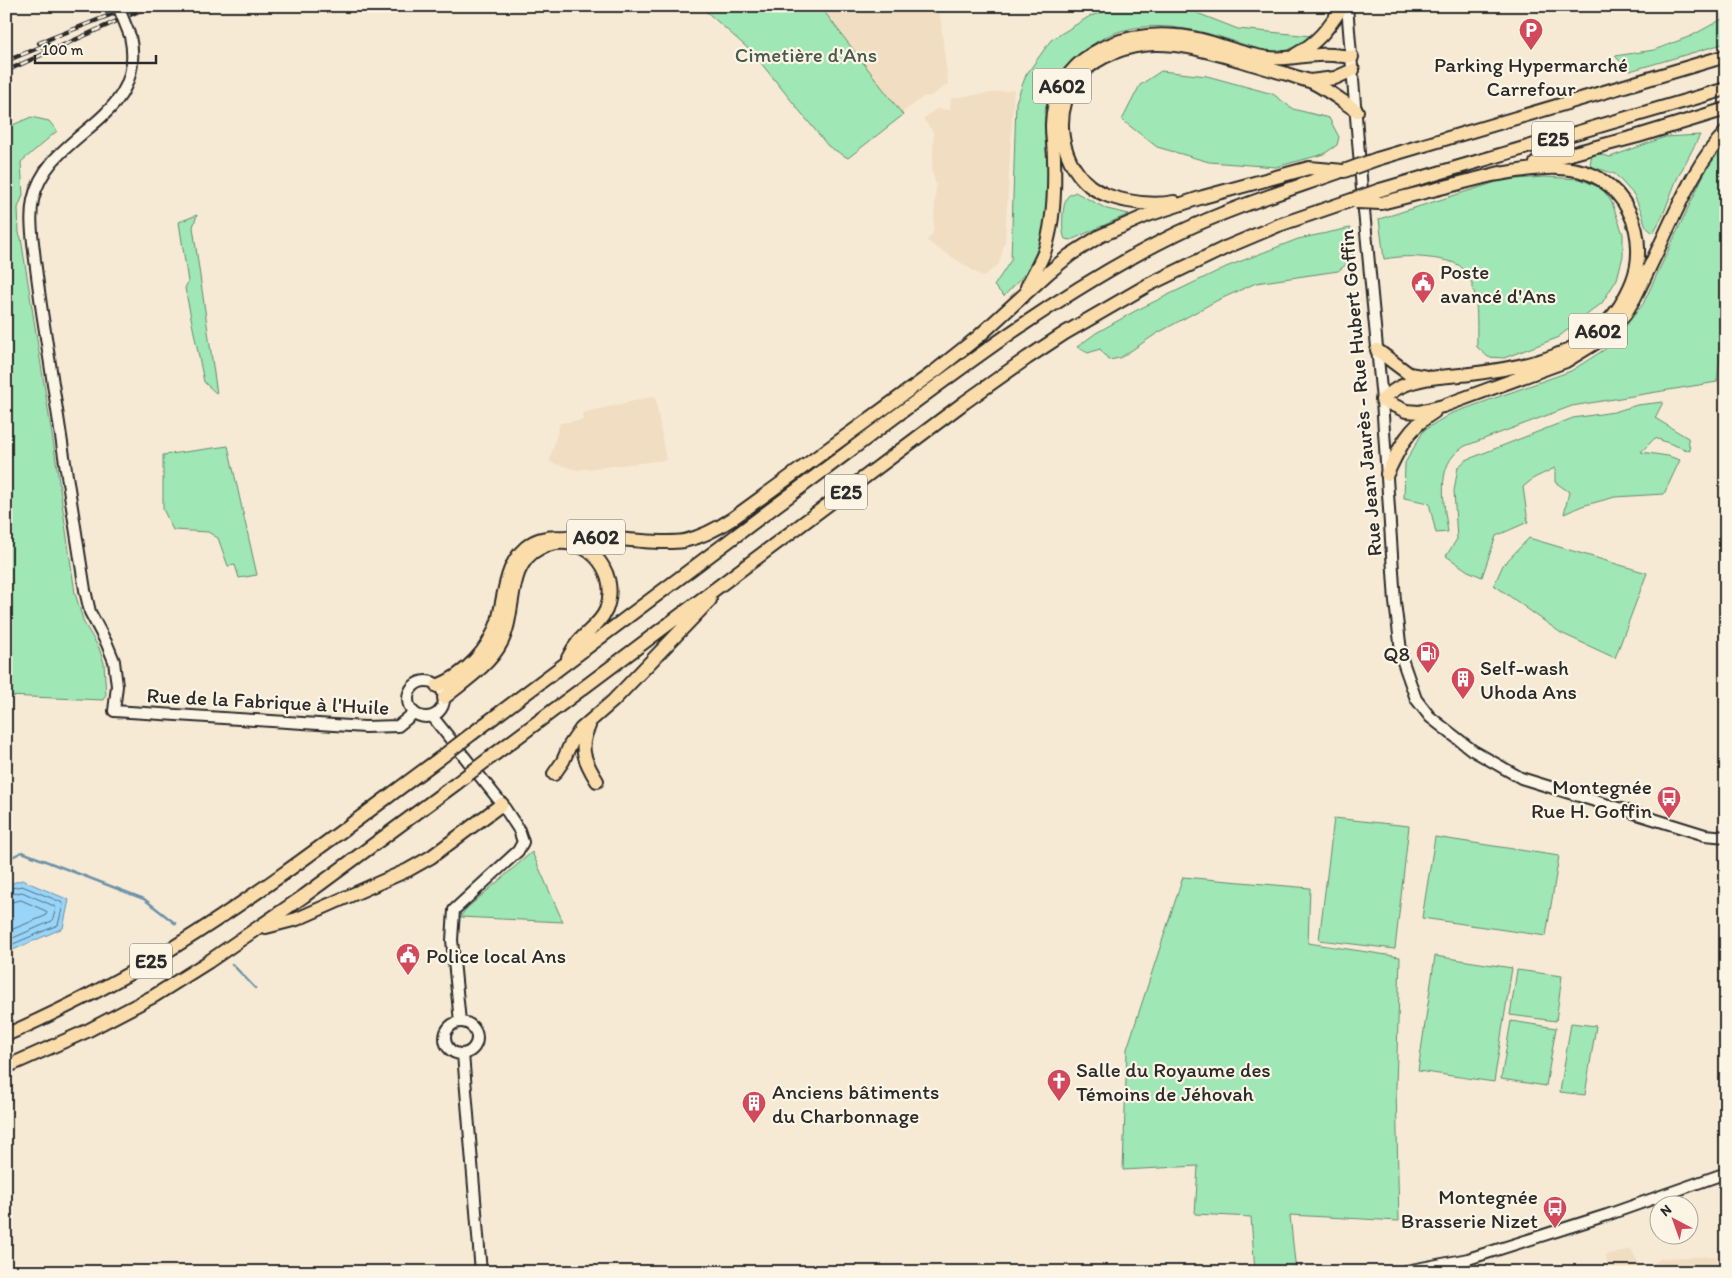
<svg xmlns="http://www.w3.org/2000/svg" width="1732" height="1278" font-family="Itim,sans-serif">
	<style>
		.built { fill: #f1ddc1 }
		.green { fill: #9fe7b4; stroke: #658970 }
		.water { fill: #98d5f9; stroke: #6c91a7 }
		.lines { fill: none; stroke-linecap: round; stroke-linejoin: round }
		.shore { stroke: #576f7d; stroke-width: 1 }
		.stream { stroke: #6c91a7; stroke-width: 2.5 }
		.secondary-casing { stroke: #2b2b2b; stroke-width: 14 }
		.highway-casing { stroke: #2b2b2b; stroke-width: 16 }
		.secondary { stroke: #fcf5e5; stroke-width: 10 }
		.highway { stroke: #faddab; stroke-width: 12 }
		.rail-casing { stroke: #2b2b2b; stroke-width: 4.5 }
		.rail { stroke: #fcf5e5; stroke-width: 2.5; stroke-dasharray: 8; stroke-linecap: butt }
		.secondary-bridge-casing { stroke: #2b2b2b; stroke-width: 14; stroke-linecap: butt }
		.highway-bridge-casing { stroke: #2b2b2b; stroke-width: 16; stroke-linecap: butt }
		.secondary-bridge { stroke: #fcf5e5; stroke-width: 10 }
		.highway-bridge { stroke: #faddab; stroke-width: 12 }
		.labels { text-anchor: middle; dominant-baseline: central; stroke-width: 4.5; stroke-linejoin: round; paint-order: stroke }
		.shield { fill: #fcf5e5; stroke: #6a6863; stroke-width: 1 }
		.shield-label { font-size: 20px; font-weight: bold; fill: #2b2b2b }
		.park-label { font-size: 21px; fill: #485a4d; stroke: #fcf5e5 }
		.poi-label { font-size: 21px; fill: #2b2b2b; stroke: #fcf5e5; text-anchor: start }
		.street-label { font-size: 21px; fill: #2b2b2b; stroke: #fcf5e5 }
	</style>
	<rect width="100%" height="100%" fill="#f7ead5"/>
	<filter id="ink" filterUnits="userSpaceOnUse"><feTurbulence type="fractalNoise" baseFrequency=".02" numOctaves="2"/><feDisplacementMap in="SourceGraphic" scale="10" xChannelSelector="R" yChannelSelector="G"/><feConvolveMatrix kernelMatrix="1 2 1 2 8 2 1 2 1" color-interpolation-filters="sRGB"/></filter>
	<g filter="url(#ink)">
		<!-- built -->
		<path class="built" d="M820 6H939L948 84 931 96 923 97 902 113Z
			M1014 90 1005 241 999 264 983 277 927 241 933 233 936 185 932 171 934 133 923 119 936 109 950 110 951 98Z
			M655 396 666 460 577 470 549 462 560 423 583 420 582 413Z
			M1631 1249 1643 1272 1661 1258 1716 1256 1718 1272H1608L1606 1255Z"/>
		<!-- green -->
		<path class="green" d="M700 6H820L903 115 848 158 828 146 752 52Z
			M1124 6H1179L1238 29 1312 36C1304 41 1294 50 1285 51 1265 53 1249 46 1230 40 1189 27 1137 17 1098 41 1072 57 1049 80 1045 112 1043 128 1046 145 1047 161 1048 173 1051 187 1049 199 1047 218 1040 247 1031 264 1025 276 1013 286 1004 296L994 286 1011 260 1016 102 1026 75 1051 40 1090 16Z
			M1726 17V43L1630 71 1615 56 1654 50 1691 36Z
			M1161 71 1207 76 1273 94 1293 109 1329 118 1339 137 1337 145 1324 154 1276 167 1209 162 1157 147 1122 120 1140 85Z
			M31 117 49 121 57 131 21 162 23 195 18 208 19 233 21 238 54 447 75 593 84 623 99 648 104 663 106 695 103 700 6 696V128Z
			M1700 135 1676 181 1663 215 1653 233 1646 227 1641 211 1634 195 1615 174 1590 166 1591 158 1596 153 1610 157 1665 137Z
			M1726 145V327H1724L1717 382 1572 406 1465 446C1461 449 1456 452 1453 456 1437 475 1445 510 1448 532L1436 533 1429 503 1404 498 1405 463 1424 430 1450 414 1571 371 1610 346 1643 304 1711 159Z
			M1544 177 1580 179 1603 189 1612 203 1623 234V256L1617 279 1602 303 1557 338 1504 358 1488 357 1477 347C1476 323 1481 283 1460 266 1453 261 1438 259 1430 258 1411 256 1402 256 1384 259L1379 219 1503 180Z
			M1075 192 1107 209 1129 214 1071 240 1065 239C1061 232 1062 202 1068 196 1069 195 1074 193 1075 192Z
			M197 215 193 227 217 394 204 382 185 288 188 282 179 222Z
			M1350 228 1353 259 1338 271 1256 283 1216 301 1156 334 1120 358 1109 360 1100 349 1088 353 1077 347 1096 333 1137 310 1226 267 1298 239Z
			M1663 402 1655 418 1688 438 1690 451 1655 438 1641 452 1668 456 1680 460 1664 494 1615 497 1582 506 1564 514 1569 492 1555 482V468L1534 478 1523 487 1528 522 1496 536 1482 577 1468 571 1446 556 1457 539 1454 491 1458 467 1466 460 1573 418 1614 412 1637 405Z
			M228 446 257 575 239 578 235 565 228 566 218 538 208 532 173 530 163 509V455Z
			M1529 538 1647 573 1615 658 1561 633 1494 585 1503 565Z
			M1334 818 1409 826 1395 949 1319 940Z
			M1435 837 1559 856 1546 936 1422 918Z
			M532 852 563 922 460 917 466 909Z
			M1183 877 1310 888 1308 943 1400 957 1396 1087 1399 1221 1290 1215 1296 1272H1255L1251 1217 1195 1214 1198 1166 1123 1170 1127 1049Z
			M1435 956 1512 968 1494 1082 1418 1071Z
			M1517 970 1562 976 1556 1021 1510 1015Z
			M1511 1021 1556 1028 1546 1086 1501 1079Z
			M1571 1023 1596 1026 1585 1095 1560 1092Z"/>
		<!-- water -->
		<path class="water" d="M22 880 69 900 63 928 6 953V885Z"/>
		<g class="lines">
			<!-- shore -->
			<path class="shore" d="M6 889 22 886 61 902 63 905 58 925 6 947
				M6 895 22 892 54 906 56 909 52 921 6 941
				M6 903 21 900 46 911 47 913 45 916 6 932"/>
			<!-- stream -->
			<path class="stream" d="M6 857H12L22 852 144 899 176 924
				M232 964 255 988"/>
			<defs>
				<path id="secondary" d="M1347 6 1362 190 1382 400 1395 602 1402 659 1416 699 1430 717 1472 750 1521 778 1705 835 1726 837
					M130 36C149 122 48 129 33 200 29 220 33 240 35 260 38 284 41 307 45 331 58 417 71 504 85 590L90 612 107 644 114 661 117 686 114 711 365 727 398 726 414 713
					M408 699a18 18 0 1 1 36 0a18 18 0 1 1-36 0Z
					M432 716 502 804 519 830 523 842 518 851 454 910 452 940 460 1022
					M445 1038a16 16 0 1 1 32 0a16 16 0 1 1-32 0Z
					M463 1054 481 1272
					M1401 1272 1468 1259 1607 1215 1726 1173"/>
				<path id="highway" d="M1295 55C1319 42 1328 28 1343 6
					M1310 81 1335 78 1353 70
					M1377 159 1726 56
					M1536 163 1638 136 1726 109
					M1492 175C1526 170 1568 160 1600 179 1625 195 1639 223 1638 253 1638 273 1630 289 1620 306 1587 356 1526 367 1470 374 1446 377 1422 376 1400 387 1393 390 1387 396 1382 400L1406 411 1419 412 1443 406 1566 361 1602 339 1625 314 1634 299C1646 275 1657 252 1668 228 1684 194 1699 160 1726 132
					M1380 190 1726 89
					M1174 202C1159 205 1143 204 1128 201 1114 198 1102 195 1090 186 1057 159 1052 105 1081 74 1099 55 1128 45 1154 44 1181 43 1206 51 1232 58 1250 63 1268 69 1287 74 1295 77 1304 79 1312 82 1328 90 1342 101 1357 111
					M1381 203 1500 173
					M1027 287C1032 276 1039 265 1044 253 1054 223 1055 191 1054 159 1054 148 1052 137 1052 125 1053 58 1119 30 1177 36 1209 38 1238 55 1269 58 1285 60 1302 55 1318 55 1330 54 1341 56 1352 57
					M1377 350 1409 374 1427 377
					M1387 474C1399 448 1409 427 1434 412
					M437 686C465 675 489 650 498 621 505 594 505 559 532 543 542 537 554 537 566 537 591 536 616 539 642 541 656 542 670 543 684 541 702 537 717 529 732 519L934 372 978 337 1048 273 1070 255 1100 236 1148 215 1203 197 1309 168 1344 171
					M444 698C463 682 489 666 501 643 517 614 505 565 540 548 582 528 622 569 606 610 600 624 587 631 578 642 574 647 571 652 568 658
					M589 726C578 748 585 762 597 781
					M473 733C597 640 720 547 844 455 951 375 1058 292 1178 233 1230 208 1285 191 1339 172
					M491 757 965 402 1027 358 1065 333 1148 285 1227 247 1279 225 1346 202
					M554 774 563 761 570 745 581 729 613 701 710 600
					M266 927 297 919 408 870 431 857 502 804
					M6 1035C64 1009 120 981 174 947 266 890 352 823 439 759
					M6 1067 87 1031 154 996 208 962 304 896 457 783"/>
			</defs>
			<!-- secondary casing -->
			<use href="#secondary" class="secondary-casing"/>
			<!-- highway casing -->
			<use href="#highway" class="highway-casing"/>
			<!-- secondary -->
			<use href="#secondary" class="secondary"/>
			<!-- highway -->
			<use href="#highway" class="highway"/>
			<defs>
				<path id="rail" d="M39 43 133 6
					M6 61 48 44
					M6 71 150 6"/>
			</defs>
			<!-- rail casing -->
			<use href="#rail" class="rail-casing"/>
			<!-- rail -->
			<use href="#rail" class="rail"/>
			<defs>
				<path id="secondary-bridge" d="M118 6 130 36"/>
				<path id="highway-bridge" d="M1344 171 1377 159
					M1346 202 1380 190
					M1356 202 1381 203
					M439 759 473 733
					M457 783 491 757"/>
			</defs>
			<!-- secondary-bridge casing -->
			<use href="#secondary-bridge" class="secondary-bridge-casing"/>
			<!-- highway-bridge casing -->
			<use href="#highway-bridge" class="highway-bridge-casing"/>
			<!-- secondary-bridge -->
			<use href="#secondary-bridge" class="secondary-bridge"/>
			<!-- highway-bridge -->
			<use href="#highway-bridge" class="highway-bridge"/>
		</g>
	</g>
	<!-- icons -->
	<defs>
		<symbol id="parking-pin" viewBox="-11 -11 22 30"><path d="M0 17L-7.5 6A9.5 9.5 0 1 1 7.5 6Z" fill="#d1495b" stroke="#fcf5e5"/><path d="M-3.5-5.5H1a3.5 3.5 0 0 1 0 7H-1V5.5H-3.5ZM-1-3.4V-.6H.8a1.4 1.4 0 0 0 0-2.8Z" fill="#fff"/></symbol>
		<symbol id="civic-pin" viewBox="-11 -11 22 30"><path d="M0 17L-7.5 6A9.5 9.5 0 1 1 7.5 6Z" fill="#d1495b" stroke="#fcf5e5"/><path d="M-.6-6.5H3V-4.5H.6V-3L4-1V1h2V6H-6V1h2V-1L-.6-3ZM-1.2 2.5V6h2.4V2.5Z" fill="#fff"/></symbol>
		<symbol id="fuel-pin" viewBox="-11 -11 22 30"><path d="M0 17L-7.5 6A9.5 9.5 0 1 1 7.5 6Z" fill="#d1495b" stroke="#fcf5e5"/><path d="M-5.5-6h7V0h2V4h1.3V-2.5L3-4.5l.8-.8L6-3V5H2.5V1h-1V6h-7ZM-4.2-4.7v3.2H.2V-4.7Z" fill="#fff"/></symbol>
		<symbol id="building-pin" viewBox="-11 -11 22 30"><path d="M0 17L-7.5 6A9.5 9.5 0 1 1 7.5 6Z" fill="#d1495b" stroke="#fcf5e5"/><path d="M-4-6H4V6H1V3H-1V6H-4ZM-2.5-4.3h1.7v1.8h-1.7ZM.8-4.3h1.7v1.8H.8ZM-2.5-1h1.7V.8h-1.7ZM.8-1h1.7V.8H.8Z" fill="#fff"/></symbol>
		<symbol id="bus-pin" viewBox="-11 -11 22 30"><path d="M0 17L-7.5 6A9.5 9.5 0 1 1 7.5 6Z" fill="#d1495b" stroke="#fcf5e5"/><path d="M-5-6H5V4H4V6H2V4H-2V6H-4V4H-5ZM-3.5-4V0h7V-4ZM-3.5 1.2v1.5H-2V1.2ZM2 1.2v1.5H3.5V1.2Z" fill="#fff"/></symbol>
		<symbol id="church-pin" viewBox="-11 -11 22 30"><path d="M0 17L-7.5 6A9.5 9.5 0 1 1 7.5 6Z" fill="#d1495b" stroke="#fcf5e5"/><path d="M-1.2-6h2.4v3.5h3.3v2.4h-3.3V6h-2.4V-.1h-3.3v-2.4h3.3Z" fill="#fff"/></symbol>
	</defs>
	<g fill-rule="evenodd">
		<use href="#parking-pin" x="1517" y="16" width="28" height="38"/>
		<use href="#civic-pin" x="1409" y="269" width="28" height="38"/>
		<use href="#fuel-pin" x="1414" y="639" width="28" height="38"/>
		<use href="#building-pin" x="1449" y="665" width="28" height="38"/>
		<use href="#bus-pin" x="1655" y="784" width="28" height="38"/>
		<use href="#civic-pin" x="394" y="941" width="28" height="38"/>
		<use href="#church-pin" x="1045" y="1067" width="28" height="38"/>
		<use href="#building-pin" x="740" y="1089" width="28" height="38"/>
		<use href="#bus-pin" x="1541" y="1194" width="28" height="38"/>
	</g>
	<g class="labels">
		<!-- shield labels -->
		<g class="shield">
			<rect x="1033" y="68.5" width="58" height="35" rx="4"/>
			<rect x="1532" y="121.5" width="42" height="35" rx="4"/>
			<rect x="1569" y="313.5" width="58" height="35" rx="4"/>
			<rect x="825" y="474.5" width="42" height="35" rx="4"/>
			<rect x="567" y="519.5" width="58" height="35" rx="4"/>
			<rect x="130" y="943.5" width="42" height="35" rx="4"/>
		</g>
		<g class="shield-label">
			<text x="1062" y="86">A602</text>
			<text x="1553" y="139">E25</text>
			<text x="1598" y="331">A602</text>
			<text x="846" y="492">E25</text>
			<text x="596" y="537">A602</text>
			<text x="151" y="961">E25</text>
		</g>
		<!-- park labels -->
		<g class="park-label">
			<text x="806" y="54">Cimetière d'Ans</text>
		</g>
		<!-- poi labels -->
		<g class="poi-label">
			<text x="1531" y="64" text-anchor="middle">Parking Hypermarché<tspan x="1531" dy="24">Carrefour</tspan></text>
			<text x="1440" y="271">Poste<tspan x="1440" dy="24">avancé d'Ans</tspan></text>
			<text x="1410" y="653" text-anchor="end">Q8</text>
			<text x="1480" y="667">Self-wash<tspan x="1480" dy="24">Uhoda Ans</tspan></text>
			<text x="1652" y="786" text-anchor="end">Montegnée<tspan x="1652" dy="24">Rue H. Goffin</tspan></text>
			<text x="426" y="955">Police local Ans</text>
			<text x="1076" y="1069">Salle du Royaume des<tspan x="1076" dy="24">Témoins de Jéhovah</tspan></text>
			<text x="772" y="1091">Anciens bâtiments<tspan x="772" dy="24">du Charbonnage</tspan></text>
			<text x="1538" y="1196" text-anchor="end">Montegnée<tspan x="1538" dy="24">Brasserie Nizet</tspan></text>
		</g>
		<!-- street labels -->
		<g class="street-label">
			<text transform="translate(1360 393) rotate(-95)">Rue Jean Jaurès - Rue Hubert Goffin</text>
			<text transform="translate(268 701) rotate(3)">Rue de la Fabrique à l'Huile</text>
		</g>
	</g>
	<!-- margin -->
	<rect width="1732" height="1278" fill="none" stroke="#fcf5e5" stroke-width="25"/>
	<rect x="12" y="12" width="1707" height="1253" fill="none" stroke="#2b2b2b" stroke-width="2" filter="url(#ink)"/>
	<!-- north arrow -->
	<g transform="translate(1674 1220) rotate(319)"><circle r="24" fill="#fcf5e5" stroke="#a8a49b"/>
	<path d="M0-4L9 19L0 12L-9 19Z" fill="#d1495b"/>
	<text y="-8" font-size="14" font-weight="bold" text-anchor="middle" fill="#2b2b2b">N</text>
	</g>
	<!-- scale -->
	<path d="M35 55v8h121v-8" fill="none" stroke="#2b2b2b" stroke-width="2.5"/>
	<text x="42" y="55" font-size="15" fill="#2b2b2b" stroke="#fcf5e5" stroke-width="4" paint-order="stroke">100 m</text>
</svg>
